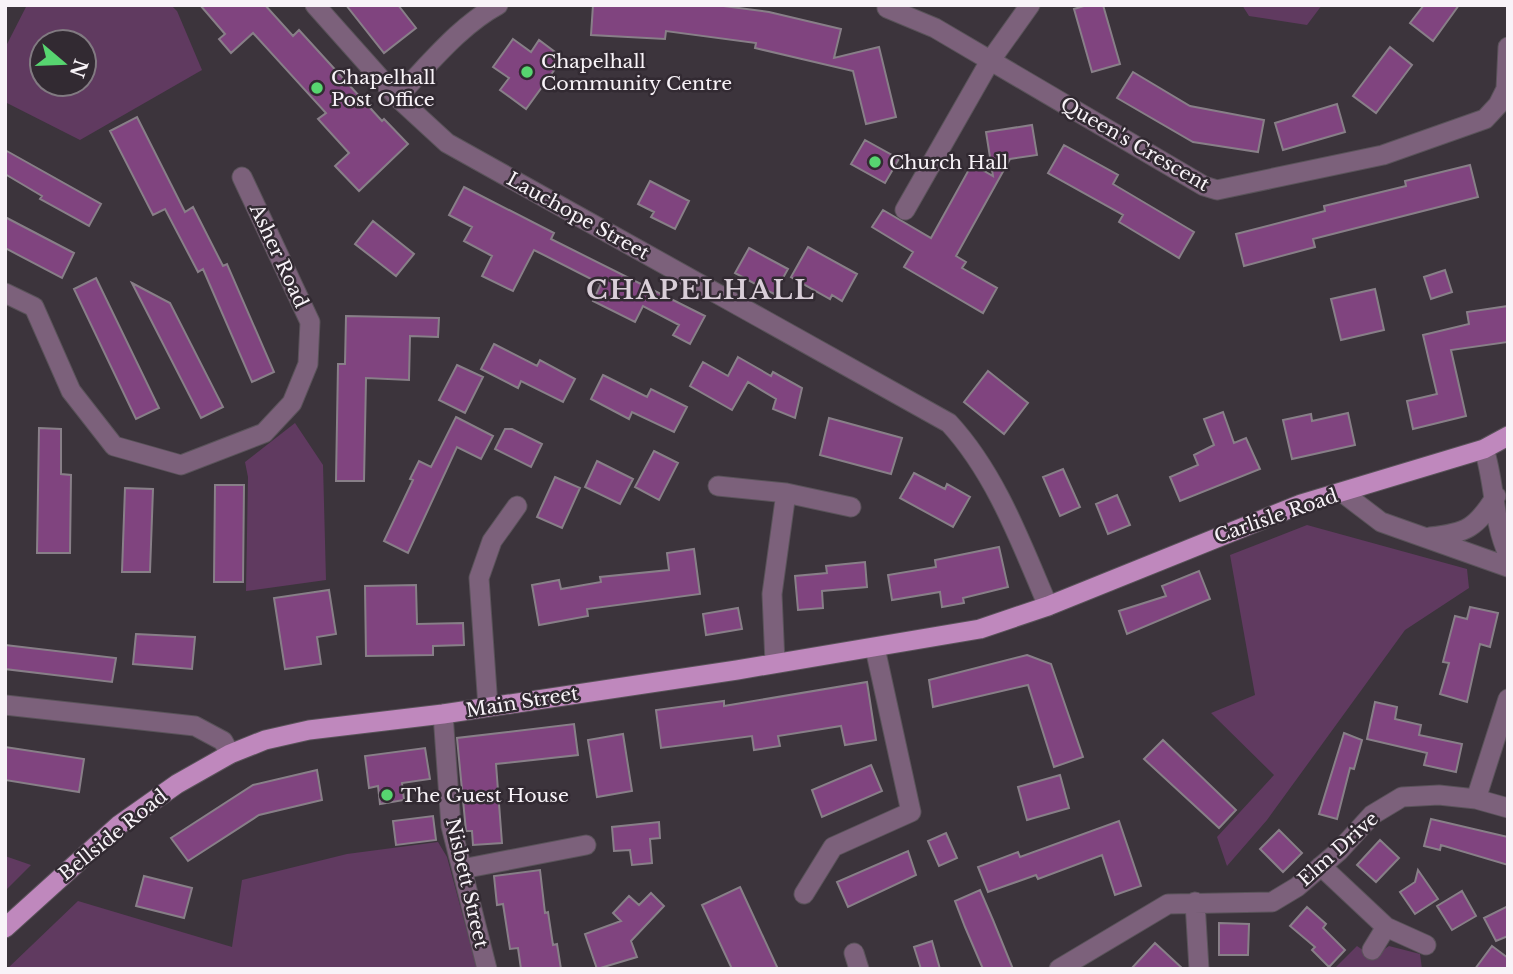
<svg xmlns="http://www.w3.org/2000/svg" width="1513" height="974" font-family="'Libre Baskerville',serif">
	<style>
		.green { fill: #603a60; fill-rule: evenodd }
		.building { fill: #80447f; stroke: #887f88; stroke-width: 2 }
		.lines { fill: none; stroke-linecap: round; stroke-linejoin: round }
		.minor-casing { stroke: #5a535a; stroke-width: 21 }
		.tertiary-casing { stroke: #5a535a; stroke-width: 21 }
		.primary-casing { stroke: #5a535a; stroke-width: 21 }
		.minor { stroke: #7c617b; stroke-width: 19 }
		.tertiary { stroke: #7c617b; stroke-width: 19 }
		.primary { stroke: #bf88bd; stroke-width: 19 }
		.poi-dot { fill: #57d570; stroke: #322a32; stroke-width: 2.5 }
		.labels { text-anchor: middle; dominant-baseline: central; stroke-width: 5; stroke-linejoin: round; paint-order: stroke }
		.poi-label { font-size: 19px; fill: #f8f3f8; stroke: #322a32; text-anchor: start }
		.street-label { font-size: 19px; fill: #f8f3f8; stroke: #322a32 }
		.district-label { font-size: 26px; font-weight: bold; letter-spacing: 2px; fill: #d9ced8; stroke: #322a32 }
	</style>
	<rect width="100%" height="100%" fill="#3c343c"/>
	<!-- green -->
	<path class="green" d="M27 5H171L177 11 202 70 80 140 5 102V48ZM84 42V84H42V42Z
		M1242 5H1322L1307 25 1249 16Z
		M295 423 323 465 326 580 246 591 248 477 245 462Z
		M1307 525 1467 569 1469 588 1405 630 1267 820 1227 866 1217 837 1274 775 1211 713 1255 695 1230 555Z
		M438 842 447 857 477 969H7L78 901 232 947 242 880 347 854Z
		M5 856 31 865 5 891Z
		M1357 946 1373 957 1389 946 1420 954 1422 969H1334Z"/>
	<!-- building -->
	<path class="building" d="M200 5H265L293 36 299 30 382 121 384 119 408 144 359 191 335 166 349 153 318 119 326 113 253 33 231 53 219 39 225 34Z
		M346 5H398L416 28 384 53Z
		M593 5H716L769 12 841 29 834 58 879 47 896 117 866 124 853 71 755 48 756 43 666 31 665 39 591 35Z
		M1087 5H1103L1120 64 1092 72 1074 9Z
		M1424 5H1459L1433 41 1410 23Z
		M513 39 531 52 539 40 563 58 526 109 500 90 509 78 493 67Z
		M1390 47 1412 65 1376 113 1353 96Z
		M1133 72 1190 106 1264 120 1258 152 1193 142 1117 98Z
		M1337 104 1345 132 1283 150 1275 123Z
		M137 117 185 212 193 207 223 266 227 264 274 372 252 382 203 269 198 272 165 209 153 215 110 131Z
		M1032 125 1037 155 1010 159 956 256 966 262 962 268 997 288 983 313 904 267 913 252 872 227 883 210 931 238 972 164 993 176 986 132Z
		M865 140 899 159 885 183 851 164Z
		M1064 145 1118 175 1113 184 1194 232 1179 258 1119 222 1123 215 1048 173Z
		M5 150 101 204 89 226 40 199 42 196 5 174Z
		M1470 165 1478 197 1313 239 1315 247 1244 266 1236 234 1325 211 1324 206 1406 186 1405 181Z
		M650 181 689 201 675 229 651 217 654 212 638 204Z
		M464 187 554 233 551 239 705 316 690 344 673 335 679 325 643 306 635 322 593 301 601 284 534 250 513 291 482 276 492 256 464 241 472 227 449 215Z
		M5 217 74 253 62 278 5 248Z
		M373 221 414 254 396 276 355 244Z
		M808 247 857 274 842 301 832 295 830 299 791 277Z
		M749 248 788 269 774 294 735 273Z
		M1445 270 1452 292 1431 299 1424 277Z
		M96 278 159 408 136 419 74 289Z
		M132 283 170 303 223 407 201 418Z
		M1375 289 1384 330 1341 340 1331 299Z
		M1508 306V342L1451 350 1466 416 1413 429 1407 401 1437 394 1423 335 1469 324 1467 312Z
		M346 316 439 318 438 337 410 336 409 380 366 378 364 481H336L338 364H345Z
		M494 344 537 366 540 360 575 379 563 402 521 381 518 388 481 369Z
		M738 357 771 376 773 372 802 388 795 418 773 409 776 399 748 382 732 410 690 386 703 362 728 376Z
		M457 365 483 377 465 413 439 400Z
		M988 371 1028 403 1004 434 964 402Z
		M603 375 647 397 651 389 687 407 674 432 632 412 629 419 591 399Z
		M1223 412 1234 443 1246 438 1260 469 1180 501 1170 477 1198 465 1194 455 1214 445 1204 419Z
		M1348 413 1355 445 1292 459 1283 420 1311 414 1312 421Z
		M456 417 493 436 481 459 457 447 408 553 384 541 413 480 410 479 419 461 431 467Z
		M829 418 902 438 891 474 820 455Z
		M39 428 61 429V474L71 475 70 553H37Z
		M505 429H512L542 444 531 467 495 449Z
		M654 451 678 463 659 500 635 487Z
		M597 461 633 479 620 504 585 487Z
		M1063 469 1080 507 1060 516 1043 477Z
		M914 473 945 489 947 484 970 497 953 527 900 498Z
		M555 477 580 488 562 528 537 517Z
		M215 485H244L243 582H214Z
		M125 488 153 489 150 572H122Z
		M1117 495 1130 525 1108 534 1096 504Z
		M999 547 1008 587 963 598 964 603 942 607 940 592 892 600 888 575 936 567 935 560Z
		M694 549 700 594 587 609 588 616 539 625 532 585 559 580 561 589 601 582 600 577 669 570 667 553Z
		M865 562 867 587 822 591 823 608 798 610 795 576 827 573 826 566Z
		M1199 571 1210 599 1127 634 1119 611 1166 596 1162 586Z
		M416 585 417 624 463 623 464 645 433 646V655L366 656 365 586Z
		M329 590 336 634 317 637 321 664 285 669 274 598Z
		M1470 607 1498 613 1490 647 1480 644 1467 702 1440 694 1449 663 1443 662 1455 616 1467 619Z
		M738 608 742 629 706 635 703 614Z
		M136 634 195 637 192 669 133 664Z
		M5 645 116 658 112 682 5 669Z
		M1027 655 1051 664 1083 757 1054 767 1028 685 933 707 929 680Z
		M867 682 876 740 845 745 841 726 778 736 780 746 754 750 752 736 661 748 656 710 724 701V706Z
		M1375 702 1397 707 1395 719 1421 725 1419 735 1462 744 1456 772 1424 765 1427 753 1367 739Z
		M574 724 578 755 496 764 502 843 473 845 472 831H466L457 738Z
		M1344 733 1362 740 1354 769 1350 768 1337 819 1319 814Z
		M623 734 632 791 597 797 588 740Z
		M1163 740 1236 810 1219 828 1144 759Z
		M5 747 84 759 79 792 5 780Z
		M425 748 430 779 402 783 404 800 380 804 378 786 369 788 365 756Z
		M871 765 882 791 822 817 812 790Z
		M317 770 322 800 259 815 188 861 171 838 253 785Z
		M1060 775 1069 808 1027 820 1018 787Z
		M433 816 436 840 396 845 393 821Z
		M1431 819 1508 837V865L1441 845 1440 850 1424 846Z
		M1119 821 1141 886 1115 895 1102 855 1038 879 1036 875 988 892 978 867 1018 852 1020 857Z
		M659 822 660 838 650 839 652 863 632 865 630 850 614 851 612 827Z
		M1279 830 1302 853 1283 872 1260 849Z
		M946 833 957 858 939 866 928 841Z
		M1380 840 1399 858 1376 882 1357 865Z
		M908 851 916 875 848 907 837 882Z
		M540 870 545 913 548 912 553 945 557 944 561 969H521L518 948 510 949 503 904 497 905 494 876Z
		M1418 870 1438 899 1415 914 1400 892 1415 882Z
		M144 876 192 888 184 918 136 906Z
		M740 887 778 969H732L702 905Z
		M980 890 993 920 1013 969H983L965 927 955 901Z
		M1462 891 1476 916 1452 930 1437 906Z
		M651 893 664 906 631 941 637 957 597 969 585 934 621 921 613 913 629 896 639 905Z
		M1508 906V936L1496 941 1484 918Z
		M1307 907 1326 924 1323 928 1345 950 1329 967 1312 950 1315 947 1290 926Z
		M1219 923 1249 924 1248 955H1219Z
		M932 941 940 969H921L914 947Z
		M1155 943 1183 969H1131Z
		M1492 946 1508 958V969H1475Z"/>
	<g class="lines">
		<defs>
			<path id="minor" d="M887 8 935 28 1204 186 1217 190 1383 155 1485 119 1498 105 1506 89 1508 47
				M397 97C428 66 459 26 498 5
				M905 210 990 61 1030 5
				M5 293 34 307 71 391 114 446 181 465 264 433 292 403 308 364 310 322 242 177
				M718 486 786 493
				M775 663 772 594 786 493 851 507
				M5 705 195 726 223 741 230 754
				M488 707 479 578 492 541 517 506
				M443 714 451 826 487 969
				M1476 799 1508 699
				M1321 866 1386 927 1426 945
				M462 869 586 845
				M804 894 833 847 911 812 875 648
				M1195 902 1199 969
				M1372 950 1386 927
				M854 953 859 969
				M1059 969 1168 904 1272 902 1297 887 1339 851 1372 815 1402 797 1439 795 1476 799 1508 808"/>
			<path id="tertiary" d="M315 5 397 97 447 143 949 423C996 474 1021 543 1048 606
				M1484 449C1495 483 1493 522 1508 554
				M1343 493 1381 522 1508 567
				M1430 537C1467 533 1476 528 1496 496"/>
			<path id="primary" d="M5 928 119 825 177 784 230 754 265 740 309 730 443 714 737 670 980 629 1048 606 1301 504 1484 449 1508 436"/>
		</defs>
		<!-- minor casing -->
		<use href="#minor" class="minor-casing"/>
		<!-- tertiary casing -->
		<use href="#tertiary" class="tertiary-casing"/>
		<!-- primary casing -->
		<use href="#primary" class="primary-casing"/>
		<!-- minor -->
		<use href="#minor" class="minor"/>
		<!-- tertiary -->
		<use href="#tertiary" class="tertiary"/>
		<!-- primary -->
		<use href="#primary" class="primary"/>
	</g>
	<!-- markers -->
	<g class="poi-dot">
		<circle cx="527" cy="72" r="7"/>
		<circle cx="317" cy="88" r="7"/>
		<circle cx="875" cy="162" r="7"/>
		<circle cx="387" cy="795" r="7"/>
	</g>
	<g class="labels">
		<!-- poi labels -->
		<g class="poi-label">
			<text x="541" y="61">Chapelhall<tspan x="541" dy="22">Community Centre</tspan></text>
			<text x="331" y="77">Chapelhall<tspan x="331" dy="22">Post Office</tspan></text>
			<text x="889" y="162">Church Hall</text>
			<text x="401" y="795">The Guest House</text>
		</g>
		<!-- street labels -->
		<g class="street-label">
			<text transform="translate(1135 144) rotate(30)">Queen's Crescent</text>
			<text transform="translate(578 216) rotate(29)">Lauchope Street</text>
			<text transform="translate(279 256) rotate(65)">Asher Road</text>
			<text transform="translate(1276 516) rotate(-19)">Carlisle Road</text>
			<text transform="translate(522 702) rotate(-9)">Main Street</text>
			<text transform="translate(113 835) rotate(-39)">Bellside Road</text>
			<text transform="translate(1338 849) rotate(-42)">Elm Drive</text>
			<text transform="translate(467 883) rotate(77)">Nisbett Street</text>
		</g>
		<!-- district labels -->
		<g class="district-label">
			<text x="701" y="290">CHAPELHALL</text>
		</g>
	</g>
	<!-- border -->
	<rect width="1513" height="974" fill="none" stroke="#f8f3f8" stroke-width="14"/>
	<!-- north arrow -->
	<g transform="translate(63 63) rotate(109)"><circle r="33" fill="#322a32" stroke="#817a81" stroke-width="2"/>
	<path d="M0-5L12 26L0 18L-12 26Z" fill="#57d570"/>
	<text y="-10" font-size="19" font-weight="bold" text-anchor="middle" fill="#f8f3f8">N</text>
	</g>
</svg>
